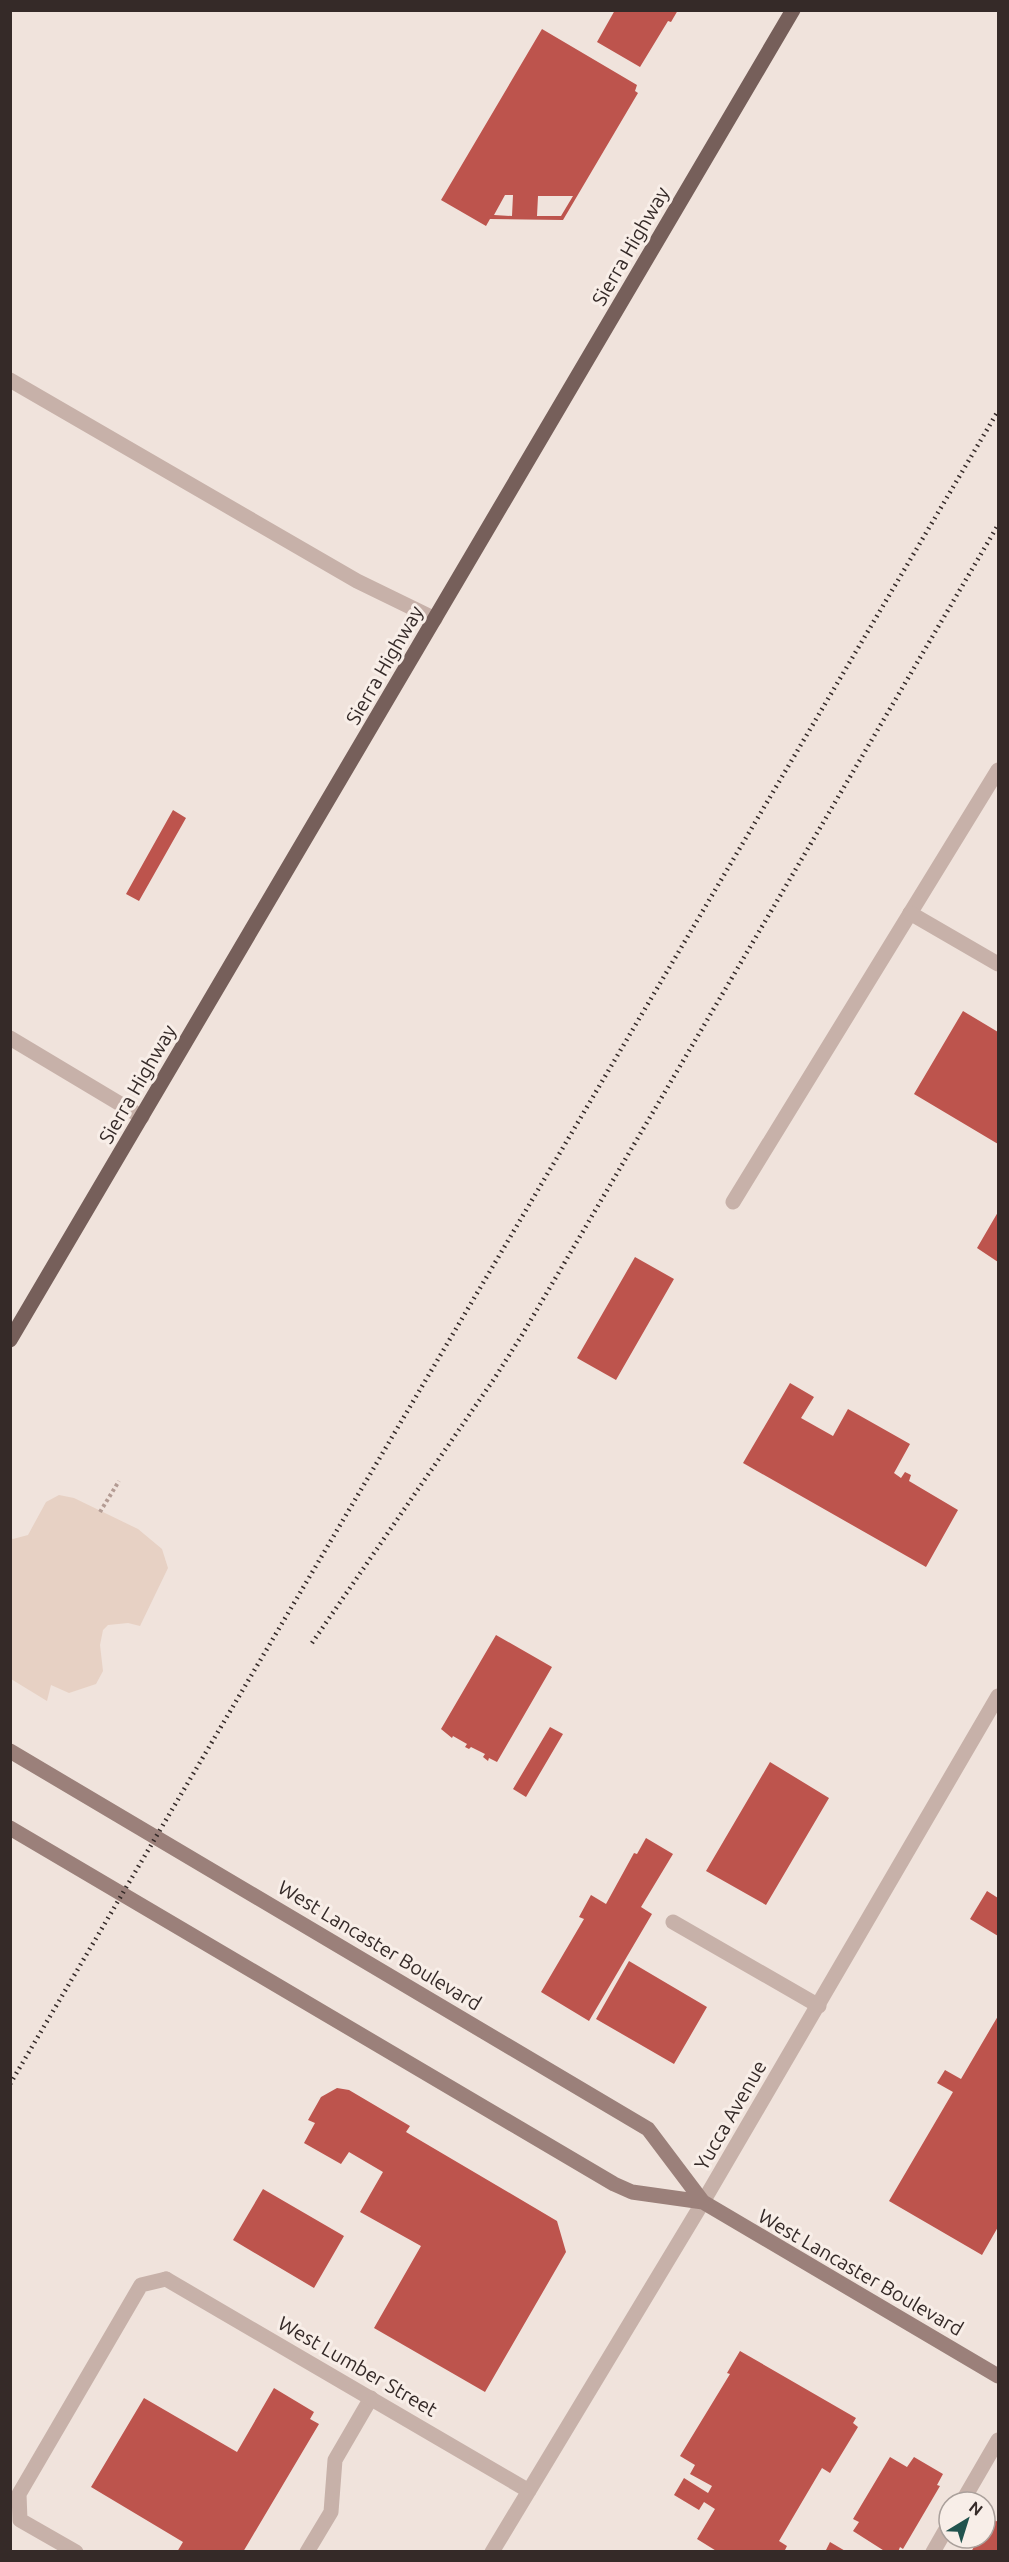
<svg xmlns="http://www.w3.org/2000/svg" width="1009" height="2562" font-family="Ubuntu,sans-serif">
	<style>
		.plaza { fill: #e7d1c4 }
		.building { fill: #bd544d; fill-rule: evenodd }
		.lines { fill: none; stroke-linecap: round; stroke-linejoin: round }
		.path { stroke: #b39b93; stroke-width: 4; stroke-dasharray: 3 3; stroke-linecap: butt }
		.lane { stroke: #c7b1a9; stroke-width: 15 }
		.street { stroke: #c7b1a9; stroke-width: 15 }
		.secondary { stroke: #9b807a; stroke-width: 15 }
		.primary { stroke: #765f5a; stroke-width: 15 }
		.rail { stroke: #352a28; stroke-width: 4.5; stroke-dasharray: 1.5 4.5; stroke-linecap: butt }
		.labels { text-anchor: middle; dominant-baseline: central; stroke-width: 6; stroke-linejoin: round; paint-order: stroke }
		.street-label { font-size: 20px; fill: #352a28; stroke: #f8eee8 }
	</style>
	<rect width="100%" height="100%" fill="#f0e3dc"/>
	<!-- plaza -->
	<path class="plaza" d="M59 1495 74 1498 138 1529 162 1549 168 1568 140 1626 128 1623 108 1625 103 1630 100 1645 103 1671 96 1684 69 1693 51 1685 47 1701 11 1679V1538L13 1539 28 1535 46 1502Z"/>
	<!-- building -->
	<path class="building" d="M615 10H678L671 22 668 21 640 67 597 42Z
		M542 29 637 85 635 91 638 93 563 220 490 219 486 226 441 200ZM505 195H513L512 216 494 215ZM538 196H573L561 216H537Z
		M173 810 186 818 139 901 126 894Z
		M963 1011 998 1032V1144L914 1094Z
		M998 1212V1262L977 1248Z
		M635 1257 674 1279 616 1380 577 1358Z
		M790 1383 814 1397 801 1418 833 1436 848 1409 910 1444 894 1473 901 1478 905 1472 911 1475 909 1481 958 1510 926 1567 743 1463Z
		M496 1635 552 1667 497 1762 489 1758 488 1761 483 1757 485 1754 471 1747 469 1749 465 1747 467 1744 453 1736 452 1738 441 1729Z
		M550 1727 563 1734 526 1797 513 1789Z
		M770 1762 829 1798 766 1905 706 1871Z
		M646 1838 673 1854 641 1907 652 1914 589 2021 541 1992 584 1919 579 1917 591 1895 606 1904 634 1853 637 1854Z
		M987 1891 998 1898V1936L970 1919Z
		M629 1961 707 2007 674 2064 596 2019Z
		M998 2016V2227L982 2255 889 2201 953 2092 937 2083 945 2070 961 2079Z
		M337 2088 349 2090 410 2126 406 2132 557 2221 566 2252 485 2392 374 2328 421 2246 360 2212 383 2172 349 2152 341 2164 304 2143 315 2123 308 2120 321 2097Z
		M263 2189 344 2236 314 2288 233 2240Z
		M740 2351 856 2418 853 2423 858 2427 830 2473 822 2468 779 2541 787 2546 784 2552H718L697 2539 715 2509 704 2502 699 2510 674 2495 684 2478 708 2493 712 2486 690 2474 695 2465 680 2456 730 2374 727 2373Z
		M274 2388 314 2412 310 2419 319 2424 243 2552H177L183 2542 91 2487 144 2398 237 2452Z
		M890 2457 907 2467 914 2457 943 2474 937 2485 940 2486 903 2549 900 2547 898 2552H886L853 2531 859 2522 853 2519Z
		M991 2518 998 2522V2552H971L979 2538H985V2528Z
		M830 2542 847 2552H825Z"/>
	<g class="lines">
		<!-- path -->
		<path class="path" d="M100 1512 119 1481"/>
		<!-- lane -->
		<path class="lane" d="M10 380 357 581 435 619
			M10 1038 142 1117
			M733 1202 998 770
			M673 1922 819 2006
			M962 2502 998 2440
			M76 2552 20 2520 19 2494 141 2285 166 2279
			M307 2552 331 2512 335 2460 371 2398
			M933 2552 949 2524"/>
		<!-- street -->
		<path class="street" d="M910 913 998 964
			M166 2279 529 2491
			M492 2552 703 2202 998 1696"/>
		<!-- secondary -->
		<path class="secondary" d="M10 1751 648 2129 703 2202 998 2376
			M10 1828 614 2184 632 2192 703 2202"/>
		<!-- primary -->
		<path class="primary" d="M10 1340 793 10"/>
		<!-- rail -->
		<path class="rail" d="M312 1643 494 1379 522 1335 998 525
			M10 2084 998 411"/>
	</g>
	<g class="labels">
		<!-- street labels -->
		<g class="street-label">
			<text transform="translate(630 246) rotate(-60)">Sierra Highway</text>
			<text transform="translate(384 665) rotate(-60)">Sierra Highway</text>
			<text transform="translate(137 1084) rotate(-60)">Sierra Highway</text>
			<text transform="translate(380 1945) rotate(31)">West Lancaster Boulevard</text>
			<text transform="translate(730 2115) rotate(-60)">Yucca Avenue</text>
			<text transform="translate(861 2272) rotate(30)">West Lancaster Boulevard</text>
			<text transform="translate(358 2366) rotate(30)">West Lumber Street</text>
		</g>
	</g>
	<!-- border -->
	<rect width="1009" height="2562" fill="none" stroke="#352a28" stroke-width="24"/>
	<!-- north arrow -->
	<g transform="translate(967 2520) rotate(38)"><circle r="28" fill="#f8eee8" stroke="#aaa09b" stroke-width="1.5"/>
	<path d="M0-4.5L10 22L0 15L-10 22Z" fill="#21534e"/>
	<text y="-9" font-size="16" font-weight="bold" text-anchor="middle" fill="#352a28">N</text>
	</g>
</svg>
